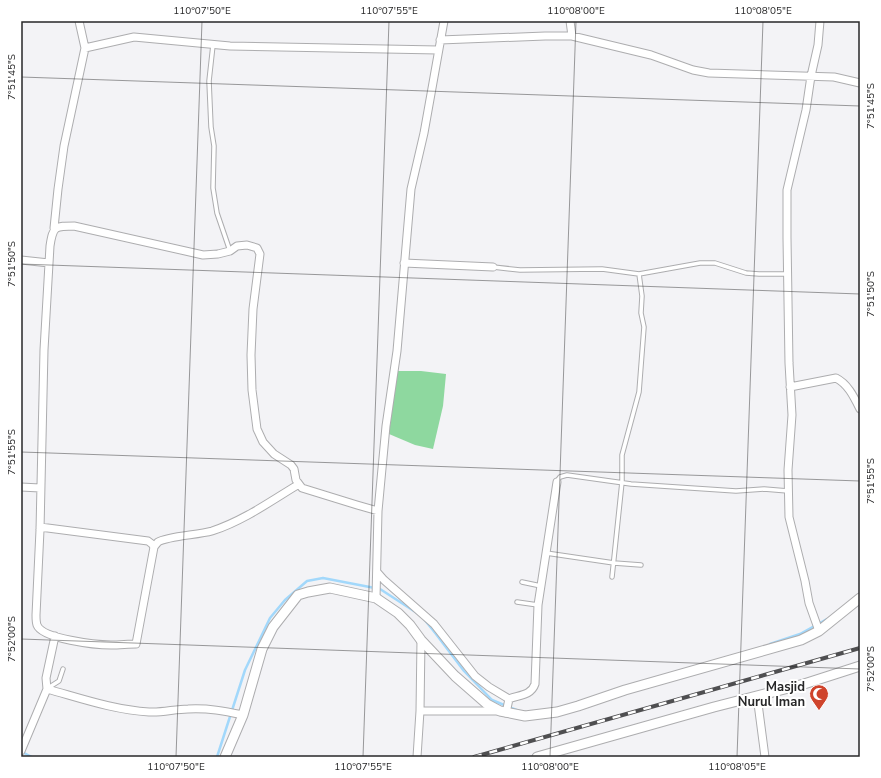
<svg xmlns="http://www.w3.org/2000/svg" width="881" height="778" font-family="'Nunito Sans',sans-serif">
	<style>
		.green { fill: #8ed89f }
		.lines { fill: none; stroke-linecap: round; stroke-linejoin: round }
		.stream { stroke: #a2d8fb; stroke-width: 2.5 }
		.lane-casing { stroke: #adadaf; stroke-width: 5.5 }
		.street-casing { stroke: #adadaf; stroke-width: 9 }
		.secondary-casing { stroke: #adadaf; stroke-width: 11 }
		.lane { stroke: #fff; stroke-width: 3.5 }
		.street { stroke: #fff; stroke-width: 7 }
		.secondary { stroke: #fff; stroke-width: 9 }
		.rail-casing { stroke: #4f4f51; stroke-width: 4 }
		.rail { stroke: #fff; stroke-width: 2.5; stroke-dasharray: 8; stroke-linecap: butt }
		.ticks { fill: none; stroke: #272728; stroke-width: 1; stroke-opacity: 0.45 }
		.labels { text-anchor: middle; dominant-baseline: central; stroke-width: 4; stroke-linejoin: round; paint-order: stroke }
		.poi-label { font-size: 13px; font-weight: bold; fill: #272728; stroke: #fff; text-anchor: end }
		.neatline { fill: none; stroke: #272728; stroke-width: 1.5 }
		.ticks-label { font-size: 10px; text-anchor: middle; fill: #272728 }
	</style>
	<rect width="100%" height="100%" fill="#f3f3f6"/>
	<!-- green -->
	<path class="green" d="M397 371H421L446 374 443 406 433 449 415 445 389 434Z"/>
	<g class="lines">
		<!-- stream -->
		<path class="stream" d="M424 619 436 634 464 671 492 700 519 711
			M770 644 800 634 827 619
			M22 752 32 757
			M217 757 245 670 270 618 285 600 307 581 323 578 380 589 417 613"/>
		<defs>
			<path id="lane" d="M213 45 209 81 211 127 214 146 213 188 217 213 230 251
				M493 267 520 270 602 269 639 274 642 296 641 313 644 327 639 392 622 455V482L612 577
				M639 274 700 263H715L746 273 759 274H787
				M557 481 560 477 567 475 631 484 736 491 764 489 788 491
				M546 553 614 563 641 565
				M522 582 541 586
				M517 602 538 605
				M48 688 59 681 63 669"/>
			<path id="street" d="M79 21 85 48
				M570 21 572 36
				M440 40 545 36H572L651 55 693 70 709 73 834 77 860 83
				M54 228 58 189 64 146 85 48 134 37 230 46 438 50
				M21 260 49 263
				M404 263 493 267
				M790 387 836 378C848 384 854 397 860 409
				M299 484C271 501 243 521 212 531 198 535 168 536 158 542 156 544 155 546 154 547L136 644C128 644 120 645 111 645 97 645 42 639 37 625 36 622 36 618 36 615L40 530 44 350 50 246C53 226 55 226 74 226L203 255 218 254 230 251 237 246 247 245 257 248 260 254 253 309 251 355 252 390 257 429 263 442 274 454 291 465 294 469 296 480 302 488 357 505 378 511
				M21 487 40 488
				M40 527 148 541 152 544 154 547
				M377 572 384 580 434 624 475 676 489 687 509 699
				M376 598 378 511 386 426 397 351 411 189 424 133 444 21
				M819 631 809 603 805 581 789 517 788 470 792 415 789 363 787 238V190L806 110 811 76 818 45 820 21
				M47 689 46 678 55 636
				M757 696 765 757
				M420 711H500
				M506 713 509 699C518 695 531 696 535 684L538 605 557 482
				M21 751 47 689C80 698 114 710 149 712 162 713 175 709 188 709 209 708 224 711 243 715
				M417 757 420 711 421 640"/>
			<path id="secondary" d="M225 757 243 715 262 649 273 627 298 595 308 592 330 588 376 598 398 613 410 625 421 640 455 676 487 704 500 711 525 716 557 712 578 706 625 690 801 640 819 631 860 598
				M537 757 714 707 804 684 860 666"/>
		</defs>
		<!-- lane casing -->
		<use href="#lane" class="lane-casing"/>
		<!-- street casing -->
		<use href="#street" class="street-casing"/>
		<!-- secondary casing -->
		<use href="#secondary" class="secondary-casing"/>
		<!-- lane -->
		<use href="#lane" class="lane"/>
		<!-- street -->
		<use href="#street" class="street"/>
		<!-- secondary -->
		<use href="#secondary" class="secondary"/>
		<defs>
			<path id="rail" d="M474 757 860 648"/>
		</defs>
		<!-- rail casing -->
		<use href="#rail" class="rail-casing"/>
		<!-- rail -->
		<use href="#rail" class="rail"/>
	</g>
	<!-- ticks -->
	<path class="ticks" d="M21 77 860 106M21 264 860 294M21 452 860 481M21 639 860 669M176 757 202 21M363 757 389 21M550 757 576 21M737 757 763 21"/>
	<!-- icons -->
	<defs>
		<symbol id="mosque-pin" viewBox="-11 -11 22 30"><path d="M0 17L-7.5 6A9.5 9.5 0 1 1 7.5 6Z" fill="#cf442c" stroke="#fff"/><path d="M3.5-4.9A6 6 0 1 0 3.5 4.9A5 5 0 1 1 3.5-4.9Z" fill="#fff"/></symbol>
	</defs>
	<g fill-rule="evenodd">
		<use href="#mosque-pin" x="808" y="683" width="22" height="30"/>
	</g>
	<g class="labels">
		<!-- poi labels -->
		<g class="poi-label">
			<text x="805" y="687">Masjid<tspan x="805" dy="15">Nurul Iman</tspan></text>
		</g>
	</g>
	<!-- border -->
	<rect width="881" height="778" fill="none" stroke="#ffffff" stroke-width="44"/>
	<rect x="22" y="22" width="837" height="734" class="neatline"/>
	<g class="ticks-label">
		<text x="202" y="14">110°07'50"E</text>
		<text x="389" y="14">110°07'55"E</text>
		<text x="576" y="14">110°08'00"E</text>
		<text x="763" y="14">110°08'05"E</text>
		<text transform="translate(11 77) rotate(-90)" y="4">7°51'45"S</text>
		<text transform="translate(870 106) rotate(-90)" y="4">7°51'45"S</text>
		<text transform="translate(11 264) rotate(-90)" y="4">7°51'50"S</text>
		<text transform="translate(870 294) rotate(-90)" y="4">7°51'50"S</text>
		<text transform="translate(11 452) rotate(-90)" y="4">7°51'55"S</text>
		<text transform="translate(870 481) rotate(-90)" y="4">7°51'55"S</text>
		<text transform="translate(11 639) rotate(-90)" y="4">7°52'00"S</text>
		<text transform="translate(870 669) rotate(-90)" y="4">7°52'00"S</text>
		<text x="176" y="770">110°07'50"E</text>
		<text x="363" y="770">110°07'55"E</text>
		<text x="550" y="770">110°08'00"E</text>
		<text x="737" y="770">110°08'05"E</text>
	</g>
</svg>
